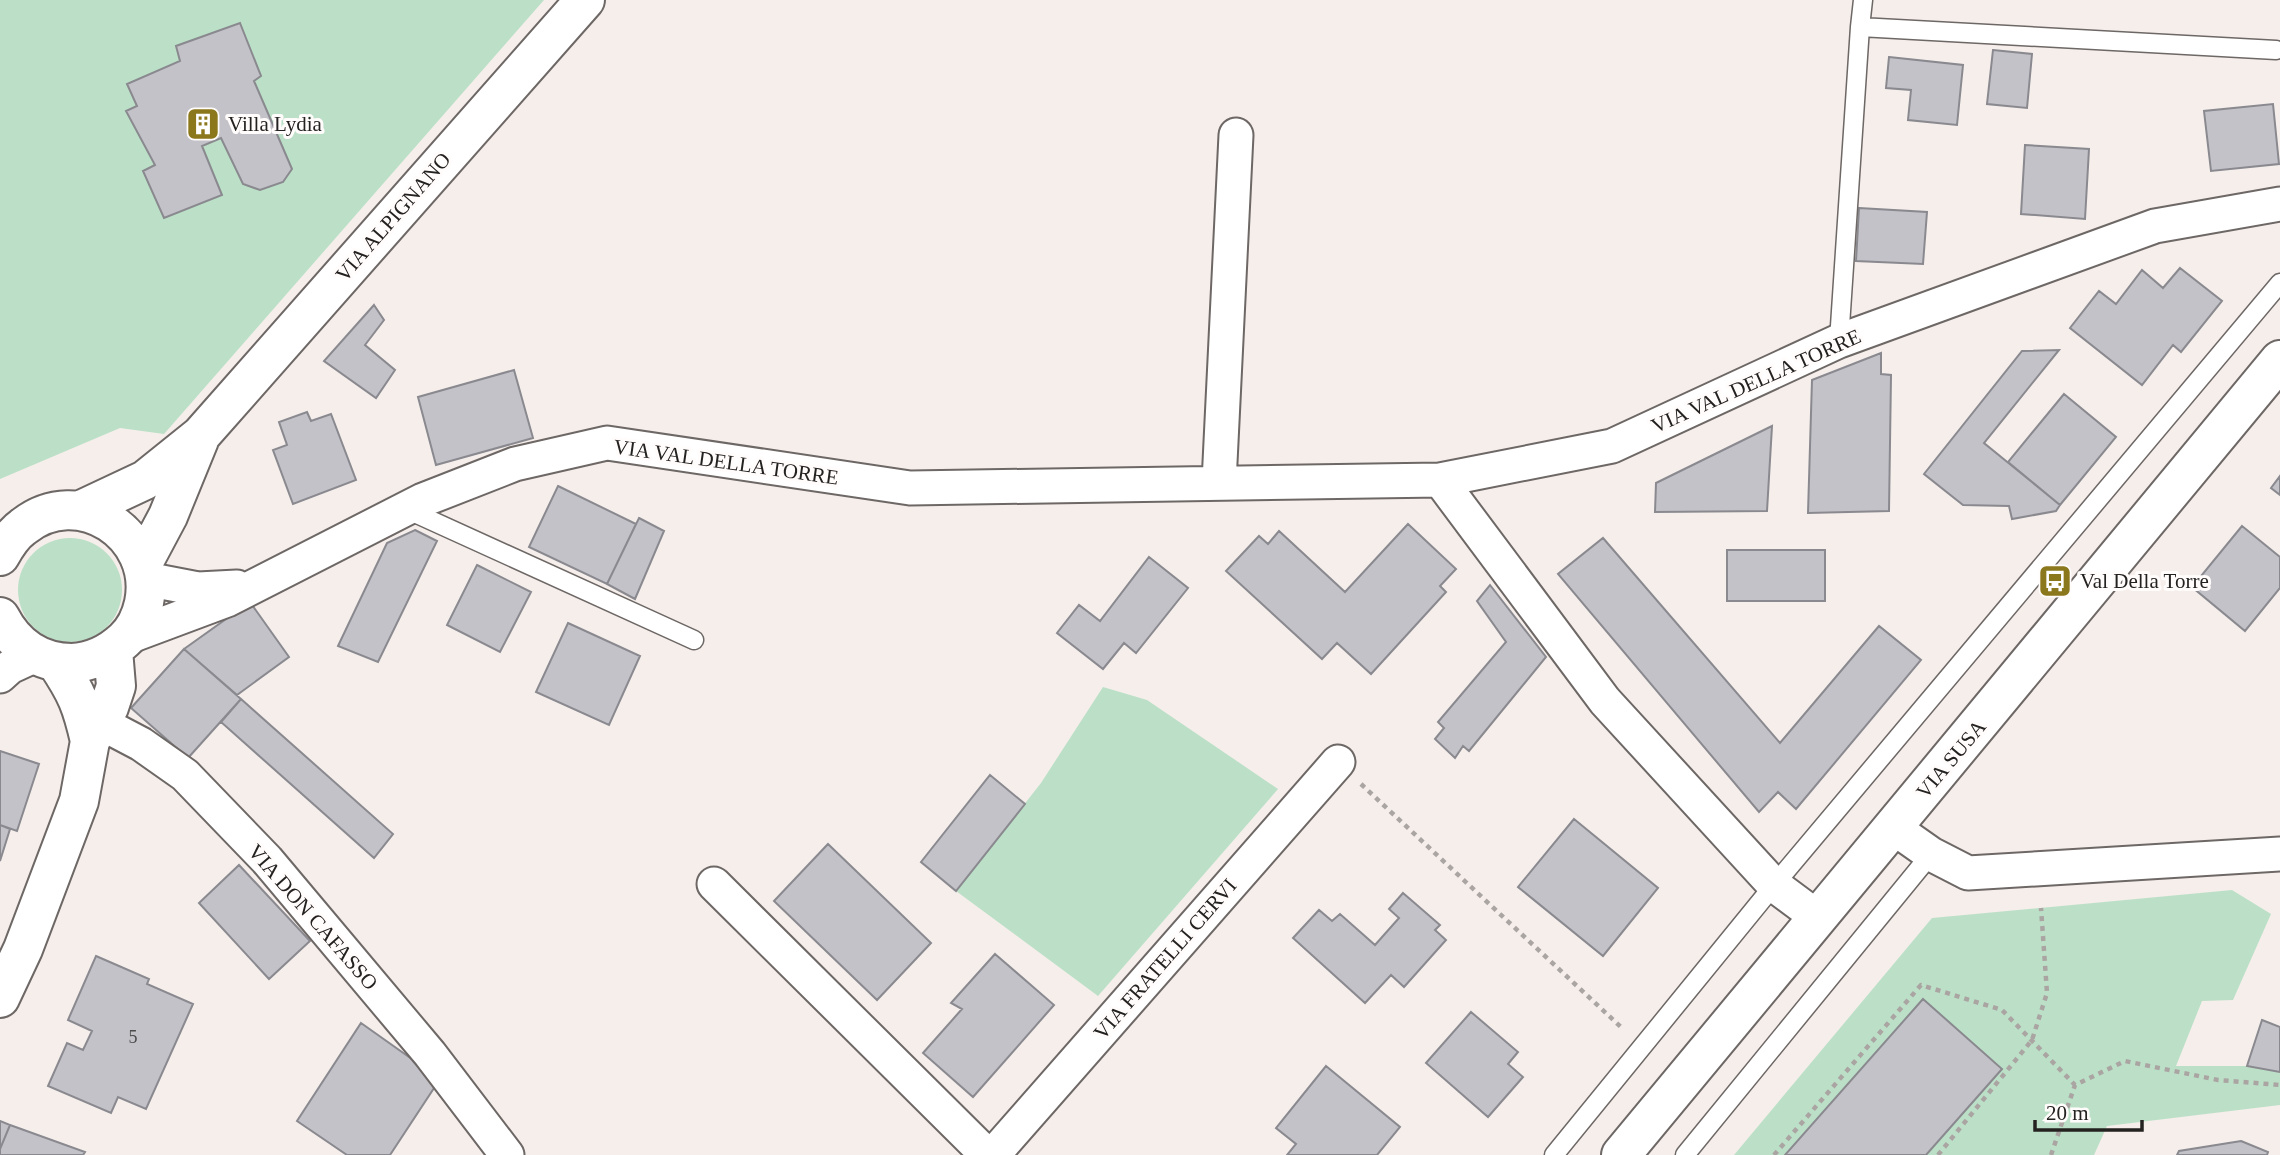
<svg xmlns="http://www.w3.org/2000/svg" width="2280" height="1155" font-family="'Times New Roman',serif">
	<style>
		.green { fill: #bce0c7 }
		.building { fill: #c2c2c8; stroke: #89898f; stroke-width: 2 }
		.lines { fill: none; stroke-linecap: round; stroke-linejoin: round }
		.lane-casing { stroke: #6d6765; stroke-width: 21 }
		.street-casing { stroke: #6d6765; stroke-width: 37 }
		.secondary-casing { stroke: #6d6765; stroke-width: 42 }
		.path { stroke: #aaa5a3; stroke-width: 4.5; stroke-dasharray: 5 5; stroke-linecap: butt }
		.lane { stroke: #fff; stroke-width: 18 }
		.street { stroke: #fff; stroke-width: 33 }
		.secondary { stroke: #fff; stroke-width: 38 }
		.labels { text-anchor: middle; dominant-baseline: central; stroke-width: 6; stroke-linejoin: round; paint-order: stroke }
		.number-label { font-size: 18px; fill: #4c4a4b }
		.poi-label { font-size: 21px; fill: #242221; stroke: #fffcfb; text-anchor: start }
		.street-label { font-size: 21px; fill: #242221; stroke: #fffcfb }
	</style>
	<rect width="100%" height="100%" fill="#f5eeeb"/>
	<!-- green -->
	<path class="green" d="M0 0H544L164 434 120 428 0 479Z
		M18 590a52 52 0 1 1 104 0a52 52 0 1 1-104 0Z
		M1103 687 1147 700 1278 789 1098 996 956 891 1041 783Z
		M2232 890 2271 914 2233 1000 2202 1001 2176 1066H2245L2280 1072V1105L2107 1126 2094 1155H1734L1932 918Z"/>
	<!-- building -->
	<path class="building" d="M240 23 261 76 254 81 292 169 283 182 260 190 243 184 221 138 202 146 222 195 164 218 143 171 155 165 126 111 137 106 127 84 180 61 176 46Z
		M1993 50 2032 54 2027 108 1987 104Z
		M1889 57 1963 65 1957 125 1908 120 1911 90 1886 88Z
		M2273 104 2279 164 2211 171 2204 111Z
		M2025 145 2089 149 2085 219 2021 214Z
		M1859 208 1927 212 1923 264 1856 261Z
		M2180 268 2222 301 2181 352 2173 345 2142 385 2070 328 2099 291 2116 304 2142 270 2163 288Z
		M374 305 384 320 365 345 395 370 376 398 324 361Z
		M2059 350 1984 443 2060 505 2056 511 2012 519 2009 506 1963 505 1924 474 2022 351Z
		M1881 353V374L1891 375 1889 511 1808 513 1812 380Z
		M514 370 533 438 436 465 418 397Z
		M2064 394 2116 437 2060 505 2008 462Z
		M307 412 311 421 331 414 356 480 293 504 273 450 287 445 279 422Z
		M1772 426 1767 511 1655 512 1656 483Z
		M2280 476V495L2271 488Z
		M558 486 636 524 607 584 529 547Z
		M639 518 664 531 635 599 607 584Z
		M1408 524 1456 569 1440 586 1446 592 1371 674 1337 643 1322 659 1226 571 1259 536 1268 544 1279 531 1345 592Z
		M2242 526 2280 557V588L2245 631 2192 587Z
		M415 530 437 541 378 662 338 646 387 543Z
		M1603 538 1780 743 1879 626 1921 660 1796 809 1778 792 1759 812 1558 574Z
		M1727 550H1825V601H1727Z
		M1149 557 1188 588 1136 653 1124 643 1103 669 1057 633 1079 605 1100 621Z
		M477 565 531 592 500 652 447 625Z
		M1490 585 1546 657 1469 751 1463 746 1455 758 1435 739 1444 728 1438 722 1506 642 1477 601Z
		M250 602 289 657 237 695 184 649Z
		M568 623 640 656 609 725 536 692Z
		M184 649 241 699 188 758 131 708Z
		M241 699 393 834 374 858 221 722Z
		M0 751 39 764 17 831 0 825Z
		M990 775 1025 804 956 891 921 862Z
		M1574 819 1658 888 1603 956 1518 887Z
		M0 825 10 829 0 861Z
		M828 844 931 943 877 1000 774 901Z
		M239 865 310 941 269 979 199 903Z
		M1403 893 1440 925 1435 930 1446 940 1404 987 1391 975 1365 1003 1293 938 1319 910 1332 921 1340 914 1375 945 1399 918 1389 909Z
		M995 954 1054 1005 973 1097 923 1053 962 1009 951 1003Z
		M96 956 149 979 147 984 193 1004 146 1109 118 1097 111 1113 48 1086 67 1043 83 1050 92 1031 68 1020Z
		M1923 999 2002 1069 1926 1155H1785Z
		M1471 1012 1518 1052 1508 1064 1523 1077 1488 1117 1426 1063Z
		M2262 1020 2280 1027V1072L2247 1066Z
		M361 1023 416 1062 436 1085 390 1155H347L297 1121Z
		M1326 1066 1400 1127 1377 1155H1287L1296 1144 1276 1128Z
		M0 1121 10 1125 0 1149Z
		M10 1125 85 1152 83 1155H0V1149Z
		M2241 1141 2268 1152 2267 1155H2177L2179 1151Z"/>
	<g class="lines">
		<defs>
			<path id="lane" d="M1860 27 1863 0
				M1839 341 1860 27 2276 50
				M406 509 694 640
				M1554 1155 1774 885 2280 283
				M1685 1155 1931 854"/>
			<path id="street" d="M1440 480 1605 701 1774 885 1817 917
				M1219 483 1236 135
				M146 579 198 589 237 587
				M128 637 227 600 423 500 515 464 607 443 910 488 1440 480 1612 446 1839 341 2155 226 2280 204
				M0 676 10 667 36 655
				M85 718 101 723 141 744 185 775 267 860 430 1054 507 1155
				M1894 828 1931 854 1968 873 2280 854
				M714 884 987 1155
				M993 1155 1338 762"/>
			<path id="secondary" d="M79 511 145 480 201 435 585 0
				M0 556C6 545 13 534 23 527 78 482 158 534 144 603 141 617 135 630 124 640 110 653 92 662 72 663 39 663 15 646 0 617
				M143 563 168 516 199 440
				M56 662C77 693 82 706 90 741
				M0 998 23 949 79 801 90 741 109 707 116 686 113 650
				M1621 1155 2280 360"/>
		</defs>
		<!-- lane casing -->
		<use href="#lane" class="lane-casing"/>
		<!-- street casing -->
		<use href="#street" class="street-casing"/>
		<!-- secondary casing -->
		<use href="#secondary" class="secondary-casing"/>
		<!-- path -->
		<path class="path" d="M1361 784 1623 1029
			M1774 1155 1921 985 2002 1010 2075 1085
			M1938 1155 2032 1040 2047 993 2041 908
			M2051 1155 2075 1085 2125 1061 2218 1080 2280 1085"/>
		<!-- lane -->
		<use href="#lane" class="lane"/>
		<!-- street -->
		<use href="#street" class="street"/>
		<!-- secondary -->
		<use href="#secondary" class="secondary"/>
	</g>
	<!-- icons -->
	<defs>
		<symbol id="building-square" viewBox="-11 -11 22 22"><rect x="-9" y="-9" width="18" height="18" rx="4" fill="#8b771c" stroke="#fffcfb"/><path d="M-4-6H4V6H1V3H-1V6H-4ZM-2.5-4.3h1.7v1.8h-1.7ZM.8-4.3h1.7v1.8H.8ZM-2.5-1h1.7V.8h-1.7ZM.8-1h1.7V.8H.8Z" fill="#fff"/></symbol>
		<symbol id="bus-square" viewBox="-11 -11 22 22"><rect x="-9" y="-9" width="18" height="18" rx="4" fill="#8b771c" stroke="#fffcfb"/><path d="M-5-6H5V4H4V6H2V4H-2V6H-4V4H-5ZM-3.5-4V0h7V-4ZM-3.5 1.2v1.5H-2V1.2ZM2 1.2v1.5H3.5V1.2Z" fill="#fff"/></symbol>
	</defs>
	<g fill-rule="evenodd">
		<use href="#building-square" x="184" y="105" width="38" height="38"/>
		<use href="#bus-square" x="2036" y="562" width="38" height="38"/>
	</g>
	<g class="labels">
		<!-- number labels -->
		<g class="number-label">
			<text x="133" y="1037">5</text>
		</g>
		<!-- poi labels -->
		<g class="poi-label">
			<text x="228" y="124">Villa Lydia</text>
			<text x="2080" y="581">Val Della Torre</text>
		</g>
		<!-- street labels -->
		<g class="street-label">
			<text transform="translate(393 217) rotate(-49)">VIA ALPIGNANO</text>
			<text transform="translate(1756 381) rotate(-24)">VIA VAL DELLA TORRE</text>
			<text transform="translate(726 462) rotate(8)">VIA VAL DELLA TORRE</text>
			<text transform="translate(1951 759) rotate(-50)">VIA SUSA</text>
			<text transform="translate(313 917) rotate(49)">VIA DON CAFASSO</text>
			<text transform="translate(1165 959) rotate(-49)">VIA FRATELLI CERVI</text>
		</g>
	</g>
	<!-- scale -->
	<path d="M2035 1120v10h107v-10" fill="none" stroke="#242221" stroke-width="3.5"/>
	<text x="2046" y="1120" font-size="21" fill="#242221" stroke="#fffcfb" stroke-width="5" paint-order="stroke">20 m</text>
</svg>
